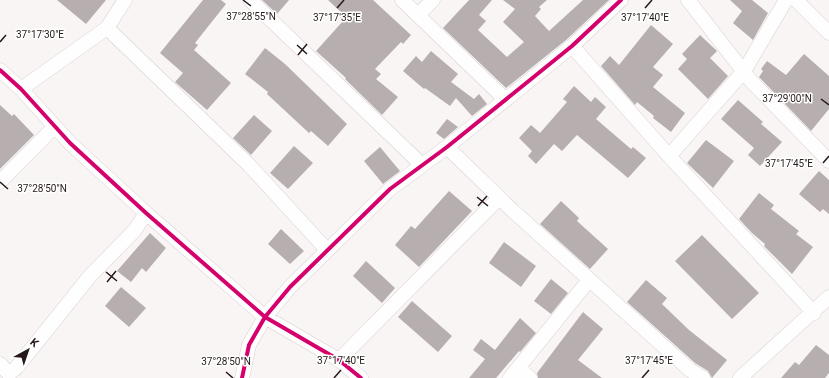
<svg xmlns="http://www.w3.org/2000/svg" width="829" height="378" font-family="Roboto,sans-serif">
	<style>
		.building { fill: #b7afaf }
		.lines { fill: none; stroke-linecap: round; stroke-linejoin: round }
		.street-casing { stroke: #d8cfcf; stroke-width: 15 }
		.street { stroke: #fefefe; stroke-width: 14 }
		.cycleway-casing { stroke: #fff; stroke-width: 6 }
		.cycleway { stroke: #d6006c; stroke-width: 4 }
		.ticks { fill: none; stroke: #261919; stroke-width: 1.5 }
		.ticks-label { font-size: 10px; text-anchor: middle; fill: #261919; stroke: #fff; stroke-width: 3; stroke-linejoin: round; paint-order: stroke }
	</style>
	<rect width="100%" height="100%" fill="#f9f5f5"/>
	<!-- building -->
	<path class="building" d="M57 0H106L86 24Z
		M203 0H221L226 4 195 43 198 45 194 50 231 83 207 110 175 82 183 73 160 53Z
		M262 0H289L277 14Z
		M328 0H373L411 35 403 44 401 42 375 69 381 74 376 79 398 97 382 115 345 79 346 78 316 51 343 21 340 18 343 14Z
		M469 0H492L479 15 486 21 478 30 507 57 524 42 503 22 515 9 503 0H547L539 7 541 9 535 16 549 31 583 0H609L566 40 506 88 443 28Z
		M730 0H752L768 13 753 40 733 23 742 11Z
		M651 25 673 44 653 67 663 75 653 87 685 113 671 132 653 118 654 116 637 102 635 105 601 66 610 56 619 65Z
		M700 35 717 51 710 58 728 76 708 99 678 69 687 59 682 54Z
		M265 48 285 64 347 124 328 146 311 131 309 133 267 94 268 92 245 74Z
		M431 51 458 74 451 82 474 99 479 94 487 104 472 116 456 98 450 106 425 88 424 89 403 71 416 56 422 62Z
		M804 54 829 76V109L811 131 759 77 763 71 761 69 767 61 786 75Z
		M574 86 591 102 595 97 606 107 596 119 631 149 633 147 646 158 628 178 577 135 562 151 554 144 536 164 528 156 532 151 519 138 531 125 540 133 567 102 563 99Z
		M738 100 763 122 761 124 782 142 760 166 748 155 754 148 721 119Z
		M0 105 12 116 14 114 34 135 0 169Z
		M254 115 272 131 251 155 233 138Z
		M447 119 458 127 444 139 436 133Z
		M706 140 734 161 713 188 687 163Z
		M294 146 313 163 288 189 270 173Z
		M380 147 400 171 383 184 364 161Z
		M819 171 829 180V214L823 209 820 212 799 194Z
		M449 191 472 211 419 267 395 245 411 226 415 229Z
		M759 193 774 205 771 209 799 231 796 234 813 247 792 274 764 246 765 244 752 233 739 219Z
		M561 201 579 218 577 221 608 249 590 269 540 224Z
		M281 229 304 251 290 264 268 244Z
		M150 233 166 248 146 272 142 268 131 282 117 271Z
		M702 235 759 293 732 319 675 261Z
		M504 242 536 266 521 287 489 263Z
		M366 261 395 288 382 303 353 276Z
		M551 279 568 293 551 314 534 301Z
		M646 280 667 298 662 304 689 330 727 360 712 378 708 371 695 363 627 302Z
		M121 287 146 308 129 327 105 306Z
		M412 301 452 336 438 352 398 317Z
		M583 312 603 329 578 360 602 378H538L537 373Z
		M520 318 536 333 520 352 519 351 496 378H469L485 359 473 350 481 339 495 350Z
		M816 345 829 355V373L825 378H781L795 362 799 365Z"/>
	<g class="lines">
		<defs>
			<path id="street" d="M250 0 422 165
				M402 0 506 100
				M688 0 751 81 829 161
				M796 0 829 33
				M418 15 433 0
				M107 28 249 165 327 250
				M572 46 669 156 814 313
				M0 70 21 89 70 143 146 213 265 317 339 360 361 378
				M21 89 107 28 125 0
				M447 147 513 211 690 370 703 378
				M669 156 744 71 786 0
				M0 182 55 126
				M339 360 499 198
				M0 364 9 374 17 367 90 276 135 230 146 213
				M518 368 530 378
				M242 378 249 345 265 317 290 287 390 189 447 147 572 46 621 0
				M510 378 589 280
				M740 378 829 297"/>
		</defs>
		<!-- street casing -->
		<use href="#street" class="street-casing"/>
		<!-- street -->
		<use href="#street" class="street"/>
		<defs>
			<path id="cycleway" d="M0 70 21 89 70 143 146 213 265 317 339 360 361 378
				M242 378 249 345 265 317 290 287 390 189 447 147 572 46 621 0"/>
		</defs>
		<!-- cycleway casing -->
		<use href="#cycleway" class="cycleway-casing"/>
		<!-- cycleway -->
		<use href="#cycleway" class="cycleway"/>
	</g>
	<!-- ticks -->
	<path class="ticks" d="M243 0 251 6M337 8 344 0M645 8 652 0M0 42 6 35M297 45 307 54M298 55 307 44M821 99 829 105M823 163 829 156M0 182 8 189M477 197 488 206M478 206 487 196M106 272 117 281M107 282 116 271M226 372 233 378M334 378 341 370M642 378 649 370"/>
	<g class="ticks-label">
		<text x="251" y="20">37°28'55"N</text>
		<text x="337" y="21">37°17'35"E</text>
		<text x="645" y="21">37°17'40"E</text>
		<text x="40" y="38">37°17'30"E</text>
		<text x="787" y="102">37°29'00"N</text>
		<text x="789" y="167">37°17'45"E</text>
		<text x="42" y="192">37°28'50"N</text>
		<text x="341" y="364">37°17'40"E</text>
		<text x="649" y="364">37°17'45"E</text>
		<text x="226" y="365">37°28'50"N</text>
	</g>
	<!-- north arrow -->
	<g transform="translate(28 350) rotate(40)" stroke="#ffffff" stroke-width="3" paint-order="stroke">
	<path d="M0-3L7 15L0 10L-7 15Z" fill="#261919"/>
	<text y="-6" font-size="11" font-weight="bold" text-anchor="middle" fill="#261919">K</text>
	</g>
</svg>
